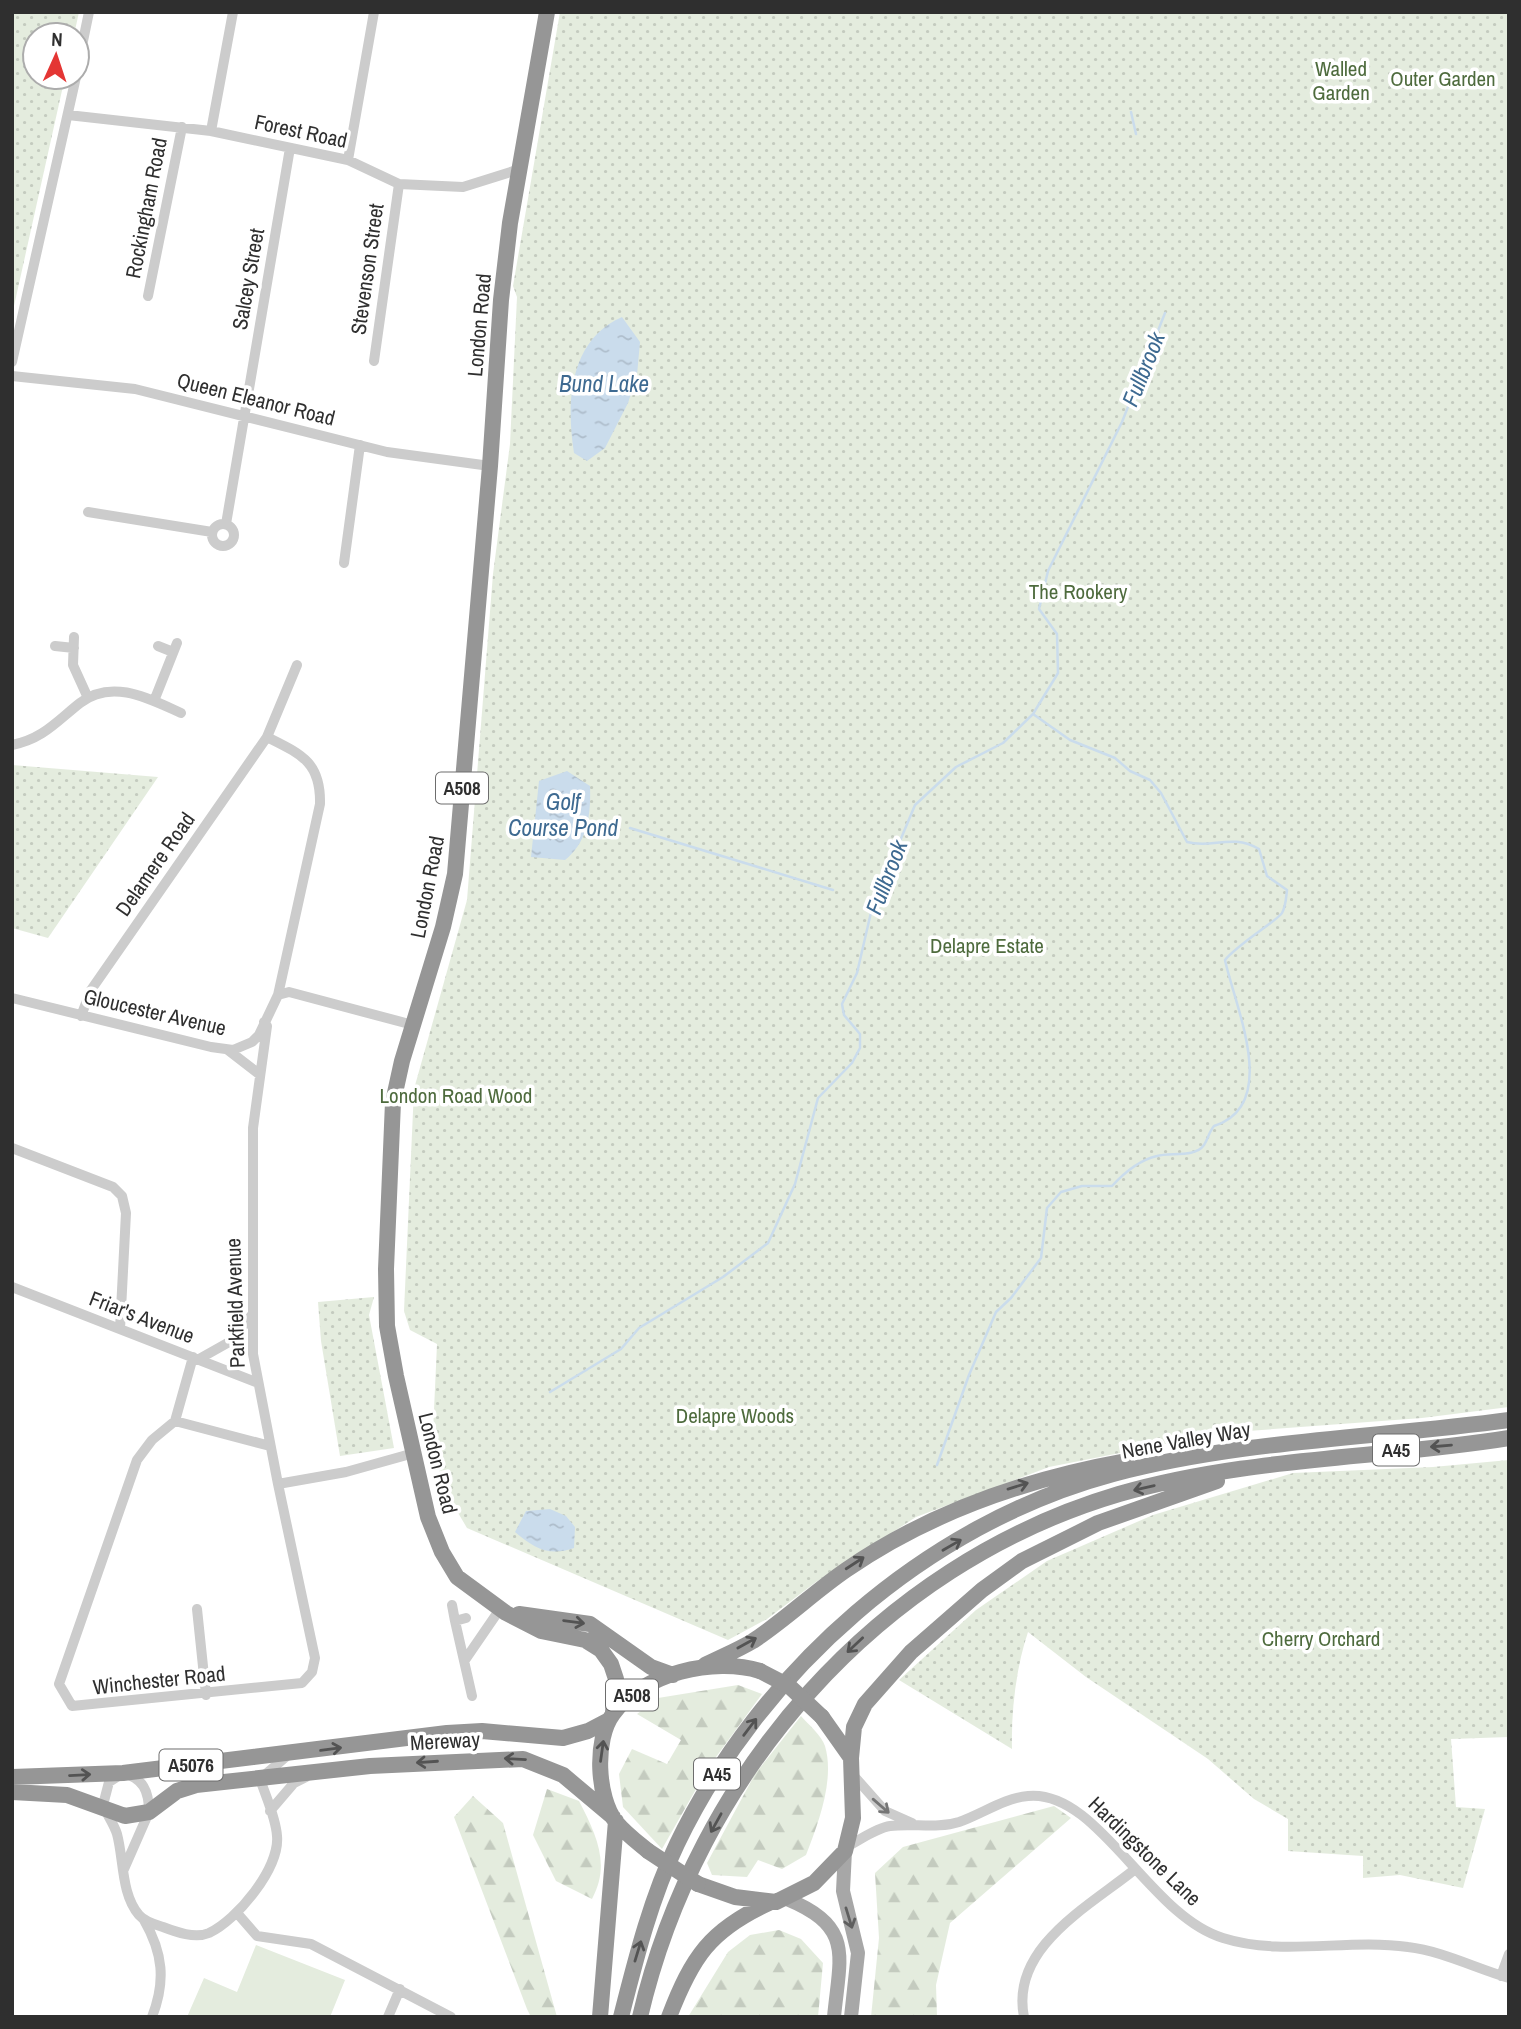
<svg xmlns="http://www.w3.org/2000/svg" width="1521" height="2029" font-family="'Archivo Narrow',sans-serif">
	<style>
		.forest { fill: url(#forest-firs) }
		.park { fill: url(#park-dots) }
		.pitch { fill: #e4ecde }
		.water { fill: url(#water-ripples) }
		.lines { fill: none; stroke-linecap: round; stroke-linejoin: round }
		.stream { stroke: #cadcec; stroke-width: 2.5 }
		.minor { stroke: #ccc; stroke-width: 10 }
		.major { stroke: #a7a7a7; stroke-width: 14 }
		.highway { stroke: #969696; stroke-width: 16 }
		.highway-bridge { stroke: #969696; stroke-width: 16 }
		.oneway { stroke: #535353 }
		.oneway2 { stroke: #767676 }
		.oneway3 { stroke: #5f5f5f }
		.labels { text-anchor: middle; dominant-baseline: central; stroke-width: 7; stroke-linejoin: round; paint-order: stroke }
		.shield { fill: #fff; stroke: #6d6d6d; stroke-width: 2 }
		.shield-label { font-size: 19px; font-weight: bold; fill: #2f2f2f }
		.park-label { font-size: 21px; fill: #4e6b3d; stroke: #fff }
		.street-label { font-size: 21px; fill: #2f2f2f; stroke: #fff }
		.water-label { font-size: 23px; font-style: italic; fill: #3e6a91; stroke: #fff }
	</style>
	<defs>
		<pattern id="forest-firs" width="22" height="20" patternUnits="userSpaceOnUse" patternTransform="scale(1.75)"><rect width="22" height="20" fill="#e4ecde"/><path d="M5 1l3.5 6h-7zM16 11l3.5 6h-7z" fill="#c4cbbf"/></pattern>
		<pattern id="park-dots" width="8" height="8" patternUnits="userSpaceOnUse" patternTransform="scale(1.75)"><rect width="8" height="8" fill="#e4ecde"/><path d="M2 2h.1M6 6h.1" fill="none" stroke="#c4cbbf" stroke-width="1.8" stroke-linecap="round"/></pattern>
		<pattern id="water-ripples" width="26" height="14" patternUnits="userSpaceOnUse" patternTransform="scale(1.75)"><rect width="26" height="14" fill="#cadcec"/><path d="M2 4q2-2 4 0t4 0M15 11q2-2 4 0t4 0" fill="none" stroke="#aebdcb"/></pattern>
	</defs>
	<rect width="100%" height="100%" fill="#fff"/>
	<!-- forest -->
	<path class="forest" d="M738 1685 762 1694 708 1768 662 1849 623 1807 619 1774 632 1749 667 1764 681 1740 637 1714 658 1698Z
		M801 1716C808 1724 822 1736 825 1746 835 1780 818 1824 806 1855L782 1869 758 1860 747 1877 712 1875 707 1863 755 1774Z
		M547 1789 579 1801C596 1834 611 1864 592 1899L556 1881 533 1835Z
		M473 1796 503 1823 557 2017H531L527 2009 454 1817Z
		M1054 1806 1071 1818 950 1923 936 1985 937 2017H871L879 1938 875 1873 903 1847Z
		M779 1930 801 1939 823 1963 818 2017H688L728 1952 750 1935Z"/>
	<!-- park -->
	<path class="park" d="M12 12H79L74 35H35V77H65L12 315Z
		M560 12H1509V1407L1422 1418 1221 1433 1049 1467 916 1517 816 1582 767 1619 728 1640 467 1528 441 1484 433 1432 437 1344 410 1330 404 1311 414 1089 467 900 493 574 510 444 517 297 513 286Z
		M12 765 158 777 48 938 12 928Z
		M374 1297 369 1315 394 1448 340 1456 321 1341 318 1302Z
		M1509 1460V1737L1451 1739 1456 1807 1485 1809 1463 1888 1400 1875 1363 1878V1856L1288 1851V1819L1254 1799 1208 1759 1086 1677 1028 1632C1016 1668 1011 1711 1012 1749L899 1680 976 1610 1047 1561 1153 1515 1293 1473 1433 1467Z"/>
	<!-- pitch -->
	<path class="pitch" d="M256 1945 345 1980 330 2017H187L204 1978 237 1992Z"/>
	<!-- water -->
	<path class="water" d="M622 317 640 342 637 375 628 403 605 448 587 461 574 453C566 403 569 340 622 317Z
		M567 771 590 786C591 813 588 842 565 860L531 857 539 781Z
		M550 1509 566 1516 575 1527 574 1548C549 1557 534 1548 515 1532L526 1511Z"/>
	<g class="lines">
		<!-- stream -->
		<path class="stream" d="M1131 112 1136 134
			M630 828 833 890
			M550 1392 621 1349 639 1328 723 1277 768 1243 795 1184 818 1098 852 1063 860 1048V1034L844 1015 842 1004 857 973 872 908 915 805 956 767 1003 743 1033 714 1058 673 1057 634 1039 609 1048 571 1122 422 1165 313
			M937 1465 969 1375 996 1312 1011 1298 1041 1258 1047 1208 1061 1192 1082 1186H1112C1124 1173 1139 1160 1157 1156 1170 1152 1195 1158 1204 1145 1208 1139 1209 1132 1214 1126 1281 1105 1235 1007 1225 960 1238 944 1278 920 1282 913 1286 906 1286 898 1287 890L1267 876 1259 849C1231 833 1213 849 1187 842L1161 793 1150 780 1130 771 1115 758 1070 740 1033 714"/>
		<!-- minor -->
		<path class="minor" d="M77 70 89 12
			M68 115 211 131 348 160 399 184 463 187 520 169
			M211 131 233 12
			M348 160 374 12
			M148 296 182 127
			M374 361 399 184
			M12 362 76 77
			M12 376 135 389 387 452 490 466
			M88 512 212 532
			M212 535a11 11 0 1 1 22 0a11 11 0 1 1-22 0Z
			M226 524 290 148
			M344 563 360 445
			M74 637 73 665 88 698
			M55 646 74 648
			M158 646 173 652
			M154 701 177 643
			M12 745C43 739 57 721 80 703 112 678 150 699 181 713
			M278 995 289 992 413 1025
			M12 998 211 1047 233 1050 252 1042 259 1035 278 995 320 804C321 762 301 754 267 737
			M81 1016 91 990 267 737 297 665
			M264 1022 267 1026 253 1128V1354L278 1484 346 1472 414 1453
			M228 1050 259 1074
			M12 1148 113 1187 122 1196 126 1213 120 1329
			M12 1287 258 1383
			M193 1357 175 1421 152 1440 137 1460 59 1684 72 1706 302 1683 312 1672 315 1658 278 1484
			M199 1359 231 1341 252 1315
			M175 1421 270 1446
			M452 1605 455 1621 466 1618
			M197 1609 206 1695
			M455 1621 472 1696
			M465 1660 500 1609
			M853 1775 885 1811 912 1823
			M270 1811 294 1783 306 1777
			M848 1846C860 1840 876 1828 890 1826 913 1823 937 1829 959 1822 982 1814 1004 1798 1028 1796 1098 1789 1149 1916 1223 1938 1283 1957 1347 1938 1408 1947 1442 1951 1475 1968 1509 1978
			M124 1869 149 1812C149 1791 143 1778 123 1773L109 1782 103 1805C107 1815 114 1824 117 1834 124 1860 121 1894 139 1915 145 1922 154 1924 163 1927 176 1932 195 1939 209 1933 237 1920 280 1868 277 1836 276 1818 266 1797 260 1779L288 1755
			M237 1913 257 1936 311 1944 451 2017
			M144 1920C163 1953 166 1981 152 2017
			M1501 1976 1509 1954
			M388 2017 400 1989
			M1024 2017C1010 1948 1088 1907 1134 1870"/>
		<!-- major -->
		<path class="major" d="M845 1851 843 1891 858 1953 851 2017
			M787 1899C854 1927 840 1955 834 2017"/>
		<!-- highway -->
		<path class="highway" d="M547 12 510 223 501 300 490 466 455 874 443 927 402 1061 393 1102 386 1269 387 1326 396 1376 428 1517 442 1552 457 1577 506 1613 541 1631 585 1640 601 1650 611 1664 616 1679 613 1712
			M519 1614 590 1624 651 1667 673 1675
			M705 1665C721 1657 738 1650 753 1641 785 1620 814 1592 846 1570 930 1512 1026 1479 1126 1461
			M851 1758 854 1727 865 1704 911 1652 982 1590 1022 1561 1098 1523 1217 1481
			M12 1777 123 1773 447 1733 482 1731 563 1738 588 1731 609 1720
			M12 1792 67 1795 125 1816 149 1812 177 1791 196 1785 370 1766 523 1759 563 1775 613 1817
			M648 1851C637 1842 625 1833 616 1822 597 1798 594 1739 613 1714 642 1673 715 1657 760 1671
			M698 1884 735 1897 776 1902 814 1883 845 1851 853 1818 851 1758 822 1717
			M600 2017 616 1821
			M621 2017C636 1958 651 1898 677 1844 760 1671 926 1524 1113 1474 1241 1440 1377 1438 1509 1420
			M640 2017C696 1775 878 1565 1119 1494 1247 1457 1379 1459 1509 1438
			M669 2017C692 1957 710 1930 769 1903"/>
		<!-- highway-bridge -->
		<path class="highway-bridge" d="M760 1671 789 1686 822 1717
			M648 1851 698 1884"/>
	</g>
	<!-- one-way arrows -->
	<defs><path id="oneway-shaft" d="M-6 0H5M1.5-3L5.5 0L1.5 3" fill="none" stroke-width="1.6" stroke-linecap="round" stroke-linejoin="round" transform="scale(1.75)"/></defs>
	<g class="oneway">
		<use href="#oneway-shaft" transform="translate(1441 1446) rotate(175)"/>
		<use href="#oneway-shaft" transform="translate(1018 1486) rotate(-17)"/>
		<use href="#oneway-shaft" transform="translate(1144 1488) rotate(167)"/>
		<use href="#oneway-shaft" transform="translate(952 1545) rotate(-30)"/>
		<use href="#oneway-shaft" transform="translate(855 1563) rotate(-33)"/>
		<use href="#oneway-shaft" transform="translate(574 1622) rotate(8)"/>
		<use href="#oneway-shaft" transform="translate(747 1643) rotate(-29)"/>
		<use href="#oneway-shaft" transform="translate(855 1645) rotate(137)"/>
		<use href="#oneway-shaft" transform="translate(750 1727) rotate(-53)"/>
		<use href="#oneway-shaft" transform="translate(331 1749) rotate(-8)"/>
		<use href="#oneway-shaft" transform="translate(602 1751) rotate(-82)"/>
		<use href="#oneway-shaft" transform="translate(515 1759) rotate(-177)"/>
		<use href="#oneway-shaft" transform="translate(427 1762) rotate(176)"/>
		<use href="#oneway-shaft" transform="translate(80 1775) rotate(-3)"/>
		<use href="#oneway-shaft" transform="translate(716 1823) rotate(119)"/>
		<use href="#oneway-shaft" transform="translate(638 1951) rotate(-73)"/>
	</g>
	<use class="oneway2" href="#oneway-shaft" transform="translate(881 1806) rotate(41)"/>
	<use class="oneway3" href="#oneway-shaft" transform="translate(849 1918) rotate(73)"/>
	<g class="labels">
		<!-- shield labels -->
		<g class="shield">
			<rect x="436" y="772.5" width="52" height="31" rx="5"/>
			<rect x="1373" y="1434.5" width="46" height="31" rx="5"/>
			<rect x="606" y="1679.5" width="52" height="31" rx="5"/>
			<rect x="159.5" y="1749.5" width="63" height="31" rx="5"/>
			<rect x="694" y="1758.5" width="46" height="31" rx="5"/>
		</g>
		<g class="shield-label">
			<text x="462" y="788">A508</text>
			<text x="1396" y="1450">A45</text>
			<text x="632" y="1695">A508</text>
			<text x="191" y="1765">A5076</text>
			<text x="717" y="1774">A45</text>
		</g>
		<!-- park labels -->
		<g class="park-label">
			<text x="1341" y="68">Walled<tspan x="1341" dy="24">Garden</tspan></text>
			<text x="1443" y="78">Outer Garden</text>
			<text x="1078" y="591">The Rookery</text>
			<text x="987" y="945">Delapre Estate</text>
			<text x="456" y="1095">London Road Wood</text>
			<text x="735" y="1415">Delapre Woods</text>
			<text x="1321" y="1638">Cherry Orchard</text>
		</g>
		<!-- street labels -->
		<g class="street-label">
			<text transform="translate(301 131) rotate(12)">Forest Road</text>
			<text transform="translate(146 208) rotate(-79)">Rockingham Road</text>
			<text transform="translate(367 269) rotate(-82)">Stevenson Street</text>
			<text transform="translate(248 279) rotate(-80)">Salcey Street</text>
			<text transform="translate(479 325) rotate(-85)">London Road</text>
			<text transform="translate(256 399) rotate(14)">Queen Eleanor Road</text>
			<text transform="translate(155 864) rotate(-55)">Delamere Road</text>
			<text transform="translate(427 887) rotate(-79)">London Road</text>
			<text transform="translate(155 1012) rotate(13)">Gloucester Avenue</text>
			<text transform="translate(235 1303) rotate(-92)">Parkfield Avenue</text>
			<text transform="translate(142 1317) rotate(21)">Friar's Avenue</text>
			<text transform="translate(1186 1440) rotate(-10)">Nene Valley Way</text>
			<text transform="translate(438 1463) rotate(76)">London Road</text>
			<text transform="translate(159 1680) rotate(-6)">Winchester Road</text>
			<text transform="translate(445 1741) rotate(-3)">Mereway</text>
			<text transform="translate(1145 1851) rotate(44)">Hardingstone Lane</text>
		</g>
		<!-- water labels -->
		<g class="water-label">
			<text transform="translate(1143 369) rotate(-68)">Fullbrook</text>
			<text x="604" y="383">Bund Lake</text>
			<text x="563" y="801">Golf<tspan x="563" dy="26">Course Pond</tspan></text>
			<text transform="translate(886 877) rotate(-69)">Fullbrook</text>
		</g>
	</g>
	<!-- border -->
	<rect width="1521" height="2029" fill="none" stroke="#2f2f2f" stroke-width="28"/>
	<!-- north arrow -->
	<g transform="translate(56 56) rotate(3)"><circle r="33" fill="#ffffff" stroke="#acacac" stroke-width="2"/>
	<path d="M0-5L12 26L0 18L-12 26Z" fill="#e43634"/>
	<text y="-10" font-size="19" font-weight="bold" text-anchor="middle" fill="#2f2f2f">N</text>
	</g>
</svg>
